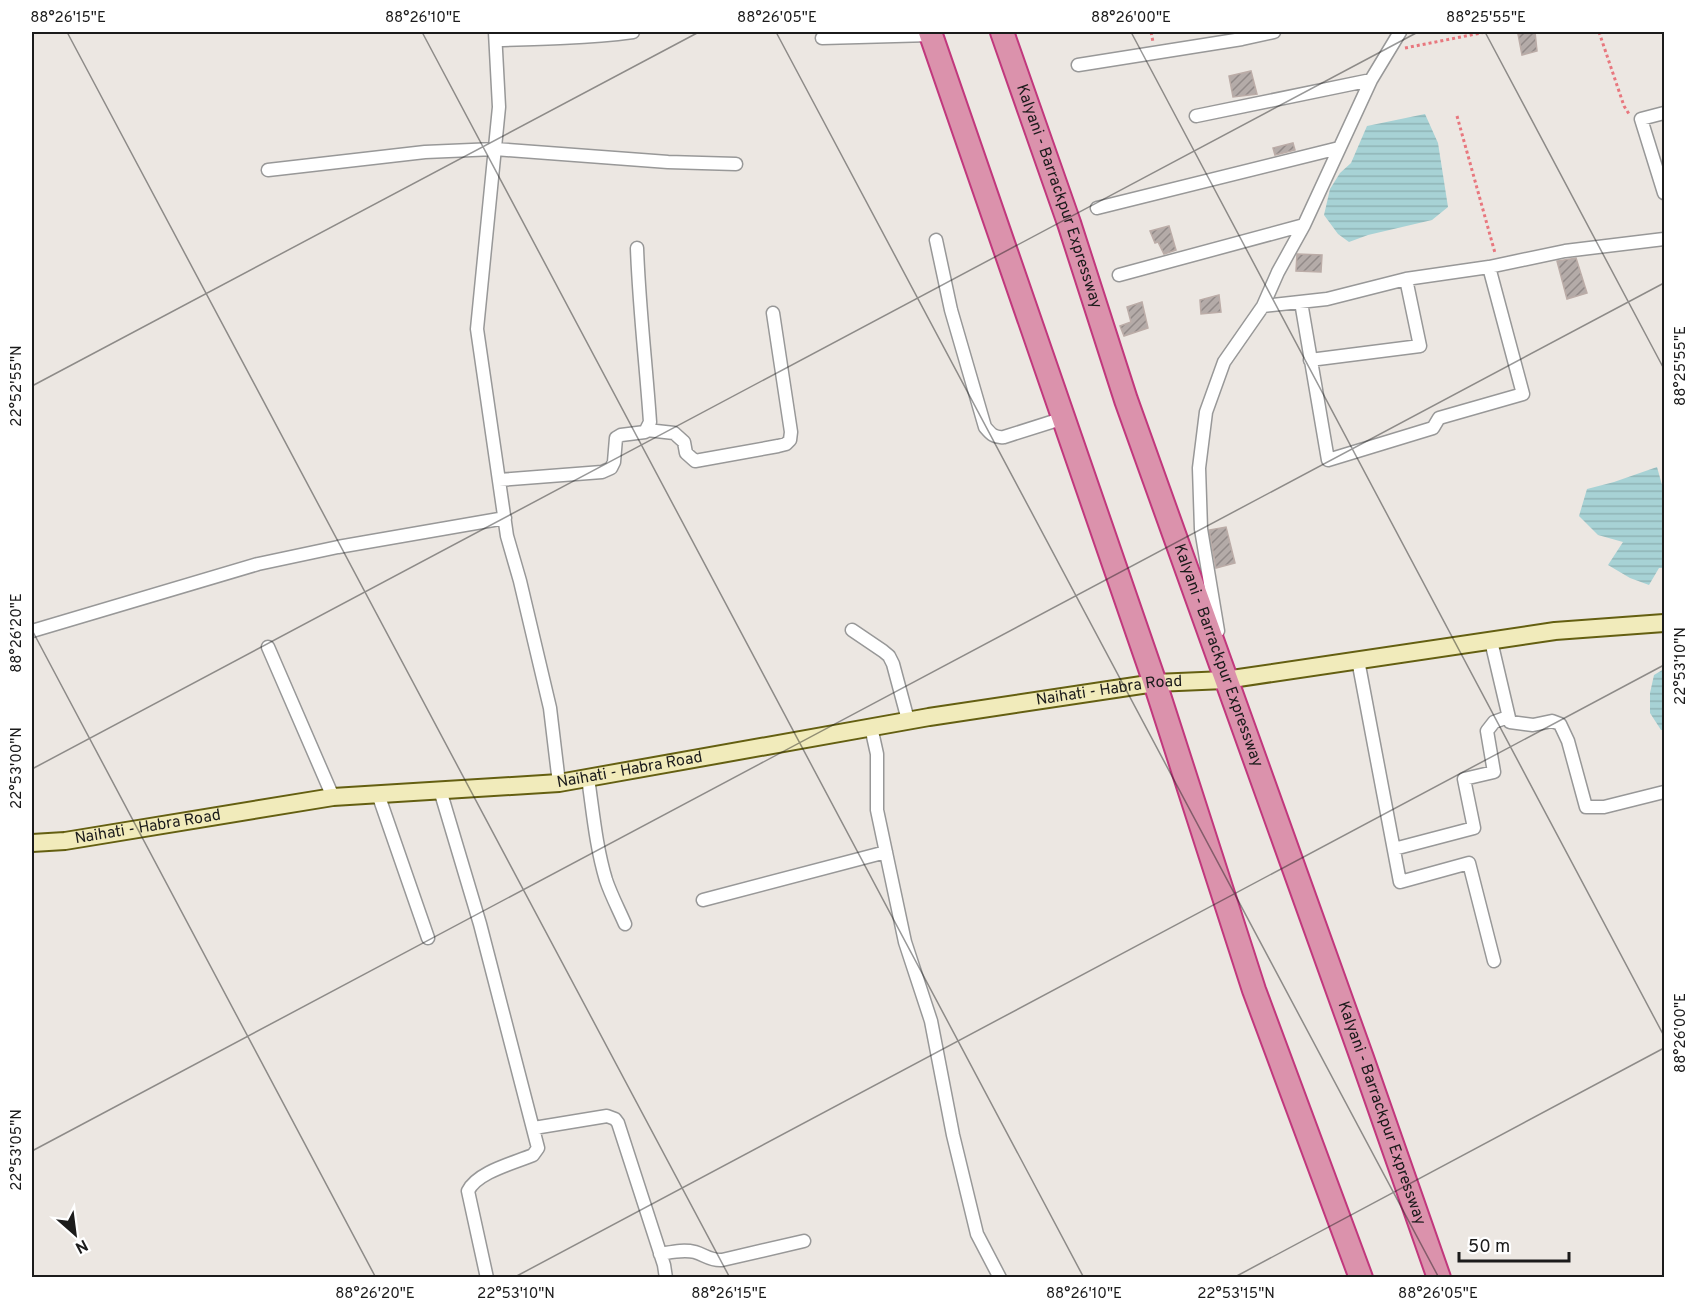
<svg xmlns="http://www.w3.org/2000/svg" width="1696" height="1309" font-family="Overpass,sans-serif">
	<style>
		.water { fill: url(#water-rules) }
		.building { fill: url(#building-hatch); stroke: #bbaca7; stroke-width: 1.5 }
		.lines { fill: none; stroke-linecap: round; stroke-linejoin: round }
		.street-casing { stroke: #989898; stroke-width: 15 }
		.secondary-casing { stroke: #645f11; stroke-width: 20 }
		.highway-casing { stroke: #c1387d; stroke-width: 26 }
		.path { stroke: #e8777e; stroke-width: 3; stroke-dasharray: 3 3; stroke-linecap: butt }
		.street { stroke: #fff; stroke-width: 12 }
		.secondary { stroke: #f1ebbb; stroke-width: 16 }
		.highway { stroke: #db92ac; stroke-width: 22 }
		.ticks { fill: none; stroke: #1b1b1b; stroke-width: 1.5; stroke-opacity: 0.45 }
		.labels { text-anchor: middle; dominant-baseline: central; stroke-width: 6; stroke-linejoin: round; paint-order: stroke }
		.street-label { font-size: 16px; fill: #1b1b1b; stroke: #fff }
		.neatline { fill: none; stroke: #1b1b1b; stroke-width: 2 }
		.ticks-label { font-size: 15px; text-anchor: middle; fill: #1b1b1b }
	</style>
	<defs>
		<pattern id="water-rules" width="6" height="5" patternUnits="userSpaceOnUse" patternTransform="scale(1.5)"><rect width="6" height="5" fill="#a7d2d5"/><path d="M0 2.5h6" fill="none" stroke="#8fb4b6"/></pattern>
		<pattern id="building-hatch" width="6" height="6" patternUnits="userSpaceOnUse" patternTransform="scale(1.5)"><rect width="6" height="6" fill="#b4aba8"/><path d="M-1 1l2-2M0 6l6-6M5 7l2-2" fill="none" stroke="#928a88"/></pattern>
	</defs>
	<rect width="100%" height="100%" fill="#ece7e2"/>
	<!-- water -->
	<path class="water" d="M1425 114 1438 143 1448 207 1432 220 1368 235 1349 242 1338 234 1324 215 1330 189 1340 173 1351 163 1367 126Z
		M1657 467 1664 492V568H1659L1649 585 1630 578 1608 565 1623 542 1598 535 1579 516 1587 489 1614 482Z
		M1664 669V730H1661L1650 713V693L1654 675Z"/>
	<!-- building -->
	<path class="building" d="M1526 32H1535L1537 51 1522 55 1518 34Z
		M1251 71 1257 94 1233 97 1229 76Z
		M1293 143 1295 150 1275 155 1273 148Z
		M1169 226 1176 250 1164 254 1158 242 1155 243 1150 231Z
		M1297 254 1322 255 1321 272 1296 271Z
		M1576 258 1587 293 1567 299 1557 261Z
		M1219 295 1221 312 1201 314 1200 300Z
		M1142 302 1148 328 1124 336 1120 326 1131 322 1127 307Z
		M1226 527 1235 563 1216 568 1209 530Z"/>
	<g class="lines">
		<defs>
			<path id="street" d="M495 32 499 107 477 329 507 536 520 581 550 708 559 783
				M822 38 931 35
				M496 40C542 39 588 38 633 32
				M1078 65 1242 39 1274 32
				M1664 113 1641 119 1664 193
				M1196 116 1371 80
				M268 170 425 152 495 149 668 162 736 164
				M1097 208 1339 148
				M936 240 951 310 985 427C991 434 994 438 1004 437L1064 418
				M1119 275 1304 225
				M1301 302 1328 460 1433 428 1439 418 1523 394 1489 267
				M1263 306 1327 299 1406 279 1489 267 1565 251 1664 239
				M1310 360 1420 346 1406 279
				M647 430 674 433 684 442 686 453 695 461 778 446 786 444 790 440 791 432 773 313
				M499 480 602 472 611 468 614 462 616 438 621 435 645 432 650 422C646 364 639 306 637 248
				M852 630 883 651 889 656 893 664 908 720
				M32 631 258 564 338 547 505 518
				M1218 631 1201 529 1199 468 1206 412 1224 362 1263 306 1278 272 1304 225 1371 80 1400 32
				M1491 641 1510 722 1533 725 1552 721 1560 724 1568 741 1586 807H1604L1664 792
				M268 647 333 797
				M1358 660 1400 882 1469 863 1494 961
				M871 727 877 754V810L905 942 931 1021 953 1135 977 1234 1000 1278
				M588 778C593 812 596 847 606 880 611 895 619 910 625 924
				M440 790 480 924 538 1148 533 1155C514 1163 477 1172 468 1191L487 1278
				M378 794 428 938
				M1394 849 1474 828 1464 779 1494 772 1487 731 1494 722 1508 717
				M703 900 886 852
				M534 1128 607 1116 615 1119 618 1123 664 1265 666 1278
				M660 1254C672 1252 683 1249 695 1252 705 1255 711 1261 722 1260L804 1241"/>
			<g id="secondary">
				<path id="s1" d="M32 843 65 841 333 797 559 783 929 717 1155 683 1225 680 1555 631 1664 623"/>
			</g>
			<g id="highway">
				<path d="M930 32 1155 683 1254 990 1361 1278"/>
				<path id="s2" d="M1002 32 1069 223 1126 400 1362 1058 1439 1278"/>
			</g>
		</defs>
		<!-- street casing -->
		<use href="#street" class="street-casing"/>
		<!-- secondary casing -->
		<use href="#secondary" class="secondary-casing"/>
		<!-- highway casing -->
		<use href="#highway" class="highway-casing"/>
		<!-- path -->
		<path class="path" d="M1151 32 1153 42
			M1599 32 1624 106 1629 114
			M1405 48 1486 32
			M1457 116 1495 253"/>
		<!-- street -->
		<use href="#street" class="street"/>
		<!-- secondary -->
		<use href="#secondary" class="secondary"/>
		<!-- highway -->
		<use href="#highway" class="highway"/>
	</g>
	<!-- ticks -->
	<path class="ticks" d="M67 32 730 1278M422 32 1084 1278M776 32 1439 1278M1131 32 1664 1036M1485 32 1664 369M32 386 699 32M32 630 376 1278M32 769 1418 32M32 1151 1664 283M513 1278 1664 665M1233 1278 1664 1048"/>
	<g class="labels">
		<!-- street labels -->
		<g class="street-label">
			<text stroke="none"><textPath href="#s2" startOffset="174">Kalyani - Barrackpur Expressway</textPath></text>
			<text stroke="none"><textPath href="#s2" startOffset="660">Kalyani - Barrackpur Expressway</textPath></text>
			<text stroke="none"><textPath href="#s1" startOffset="1089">Naihati - Habra Road</textPath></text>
			<text stroke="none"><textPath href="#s1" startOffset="603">Naihati - Habra Road</textPath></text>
			<text stroke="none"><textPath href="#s1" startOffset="117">Naihati - Habra Road</textPath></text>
			<text stroke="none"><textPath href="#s2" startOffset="1146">Kalyani - Barrackpur Expressway</textPath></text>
		</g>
	</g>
	<!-- border -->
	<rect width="1696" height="1309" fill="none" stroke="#ffffff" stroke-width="66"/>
	<!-- north arrow -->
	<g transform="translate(75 1234) rotate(152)" stroke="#ffffff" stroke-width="4.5" paint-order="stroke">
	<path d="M0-4.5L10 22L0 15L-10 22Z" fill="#1b1b1b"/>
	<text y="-9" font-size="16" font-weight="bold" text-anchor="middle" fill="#1b1b1b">N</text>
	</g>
	<!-- scale -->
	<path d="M1459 1252v9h110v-9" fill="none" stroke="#1b1b1b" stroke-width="3"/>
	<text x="1468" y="1252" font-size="18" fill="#1b1b1b" stroke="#ffffff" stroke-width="4.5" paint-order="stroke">50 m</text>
	<rect x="33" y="33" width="1630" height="1243" class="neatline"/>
	<g class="ticks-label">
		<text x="68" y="22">88°26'15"E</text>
		<text x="423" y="22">88°26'10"E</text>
		<text x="777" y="22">88°26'05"E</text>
		<text x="1131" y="22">88°26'00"E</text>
		<text x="1486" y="22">88°25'55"E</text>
		<text transform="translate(1680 366) rotate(-90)" y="5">88°25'55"E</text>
		<text transform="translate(16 386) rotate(-90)" y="5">22°52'55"N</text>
		<text transform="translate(16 633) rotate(-90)" y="5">88°26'20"E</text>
		<text transform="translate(1680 666) rotate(-90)" y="5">22°53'10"N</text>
		<text transform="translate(16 768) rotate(-90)" y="5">22°53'00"N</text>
		<text transform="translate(1680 1033) rotate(-90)" y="5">88°26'00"E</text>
		<text transform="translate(16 1150) rotate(-90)" y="5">22°53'05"N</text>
		<text x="375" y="1298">88°26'20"E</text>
		<text x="516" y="1298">22°53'10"N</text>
		<text x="729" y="1298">88°26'15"E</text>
		<text x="1084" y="1298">88°26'10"E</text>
		<text x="1236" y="1298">22°53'15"N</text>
		<text x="1438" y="1298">88°26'05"E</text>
	</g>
</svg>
